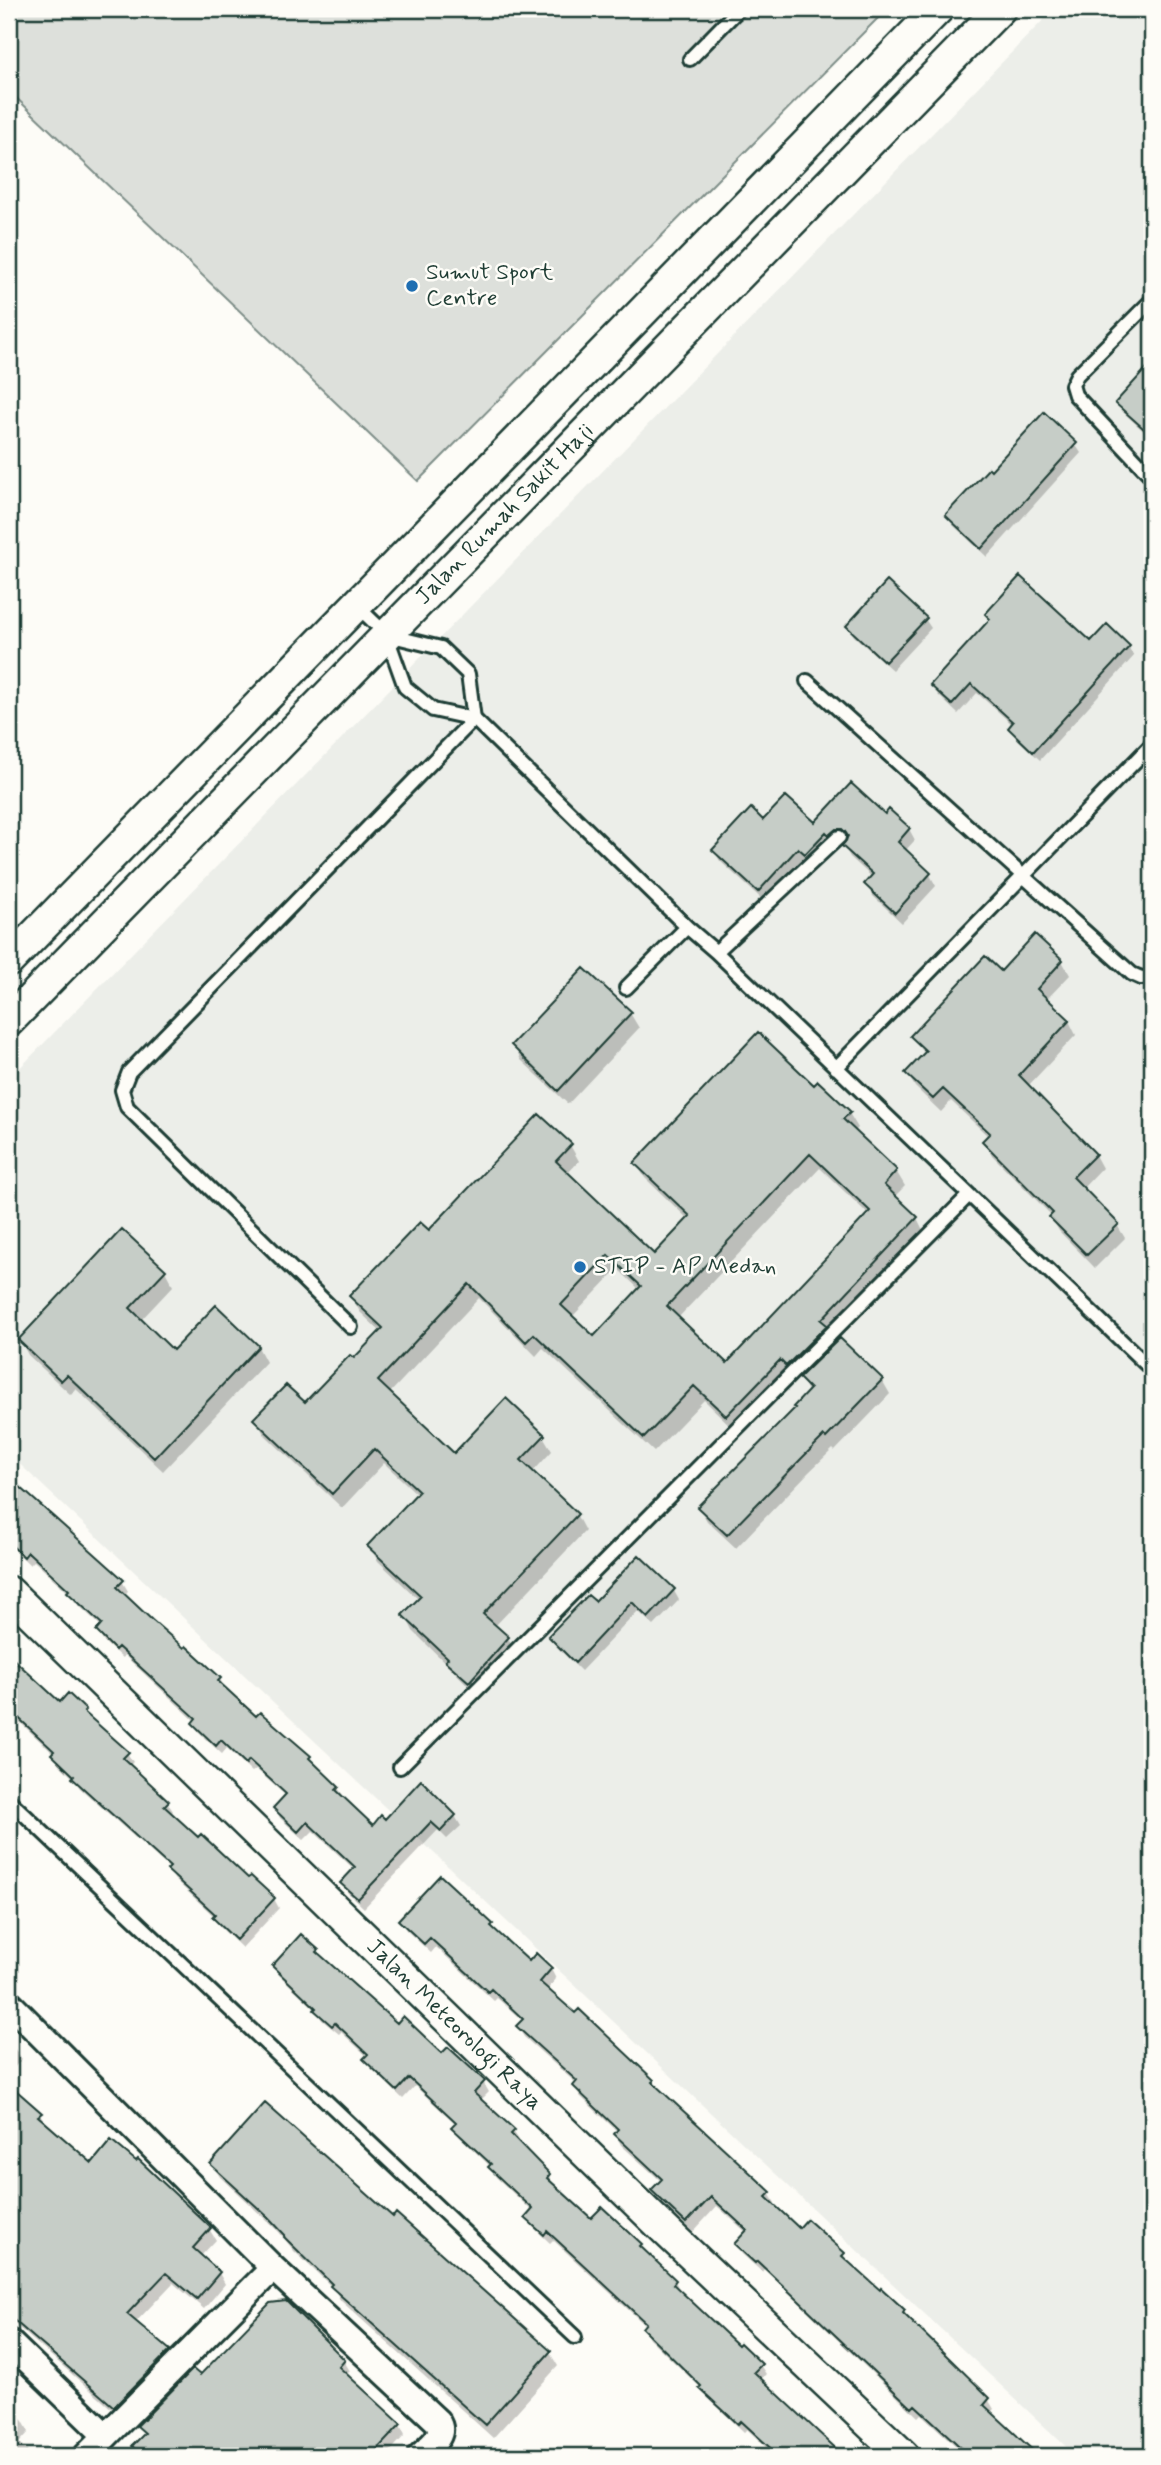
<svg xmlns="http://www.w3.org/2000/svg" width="1161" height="2465" font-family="Mynerve,sans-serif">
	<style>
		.built { fill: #eceee9 }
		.green { fill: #dde0db; stroke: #7e8e88; stroke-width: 2 }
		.shadow { fill: #0003; fill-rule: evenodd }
		.building { fill: #c6cdc7; stroke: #1f3d34; stroke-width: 2; fill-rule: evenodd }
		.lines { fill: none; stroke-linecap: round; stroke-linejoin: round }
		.service-casing { stroke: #1f3d34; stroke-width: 18 }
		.minor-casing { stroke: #1f3d34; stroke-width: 30 }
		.tertiary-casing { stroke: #1f3d34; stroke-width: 35 }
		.service { stroke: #fdfcf7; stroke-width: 12 }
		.minor { stroke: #fdfcf7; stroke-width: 24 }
		.tertiary { stroke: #fdfcf7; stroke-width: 30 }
		.poi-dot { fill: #1f6fb2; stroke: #fdfcf7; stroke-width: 2.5 }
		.labels { text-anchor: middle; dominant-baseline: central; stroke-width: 5; stroke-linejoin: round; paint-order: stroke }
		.poi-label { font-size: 23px; fill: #1f3d34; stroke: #fdfcf7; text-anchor: start }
		.street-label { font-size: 23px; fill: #1f3d34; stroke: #fdfcf7 }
	</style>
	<rect width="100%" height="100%" fill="#fdfcf7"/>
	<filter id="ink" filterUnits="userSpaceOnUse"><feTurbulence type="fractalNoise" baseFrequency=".0143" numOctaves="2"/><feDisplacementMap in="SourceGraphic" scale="14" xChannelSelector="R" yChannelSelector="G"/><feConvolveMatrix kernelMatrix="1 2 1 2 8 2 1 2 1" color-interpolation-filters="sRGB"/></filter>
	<g filter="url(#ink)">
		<!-- built -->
		<path class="built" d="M1054 9H1152V2456H1076L9 1454V1079Z"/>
		<!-- green -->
		<path class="green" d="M9 9H887L418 481 9 91Z"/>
		<!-- shadow -->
		<path class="shadow" d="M860 9H875L868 16Z
			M1147 370 1152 375V439L1123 412 1117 403Z
			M1075 444 1081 453 987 557 953 525 947 516 991 472Z
			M987 614 1092 643 1128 647 1134 656 1040 760 1016 738 1010 728 1013 725 977 693 958 714 938 695 932 685 991 621Z
			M925 619 931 628 892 670 854 636 848 626Z
			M890 811 909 829 915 840 905 851 930 875 936 886 902 923 873 896 866 885 873 878 850 857 844 846 849 840 845 839 812 864 805 858 765 902 720 861 714 850 764 822 815 825 885 816Z
			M1035 937 1062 961 1070 975 1046 1000 1069 1021 1076 1035 1028 1086 1095 1155 1102 1168 1082 1189 1117 1225 1125 1238 1095 1268 1059 1231 1051 1217 1052 1216 992 1155 985 1141 989 1137 951 1101 941 1112 915 1087 907 1073 925 1054 912 1036 1001 973Z
			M630 1013 639 1028 568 1104 521 1060 513 1045Z
			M814 1087 849 1113 858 1128 854 1132 896 1171 905 1186 894 1197 917 1218 925 1234 830 1335 836 1344 882 1380 890 1394 835 1451 833 1449 809 1472 736 1548 707 1521 699 1507 796 1409 809 1393 800 1376 796 1380 789 1374 736 1431 704 1400 654 1452 543 1348 536 1356 479 1298 389 1394 455 1456 543 1436 552 1451 532 1473 577 1516 585 1531 495 1626 508 1639 517 1654 479 1696 413 1631 405 1615 419 1600 378 1561 369 1546 418 1495 384 1463 342 1508 264 1434 256 1419 305 1405 354 1361 381 1332 360 1312 351 1296 429 1233 570 1145 579 1161 567 1174 654 1257 689 1220 645 1178 636 1163ZM820 1168 869 1215 727 1365 678 1318ZM618 1269 640 1290 594 1338 572 1317Z
			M123 1231 165 1271 173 1286 141 1320 173 1353 216 1308 258 1347 266 1362 163 1471 76 1389 71 1395 28 1355 20 1340Z
			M9 1475 22 1491 122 1581 128 1591 124 1595 220 1679 225 1689 256 1719 309 1757 315 1766 338 1788 344 1797 373 1827 385 1821 421 1783 455 1816 461 1826 447 1839 438 1830 364 1908 348 1893 342 1883 355 1870 313 1831 304 1840 280 1818 275 1808 286 1796 256 1769 252 1772 227 1748 222 1754 199 1733 194 1723 195 1721 124 1655 122 1658 103 1641 98 1632 102 1627 75 1602 74 1600 80 1603 72 1594V1596L34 1561 30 1565 9 1545Z
			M639 1557 674 1591 679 1600 654 1626 638 1611 581 1671 556 1646 550 1637 595 1604Z
			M9 1654 16 1664 60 1704 84 1711 89 1719 127 1753 133 1762 129 1766 167 1802 173 1811 170 1814 248 1881 274 1899 279 1908 242 1948 220 1927 215 1917 174 1879 170 1869 80 1788 74 1779 58 1763 54 1754 9 1712Z
			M440 1878 492 1925 497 1934 529 1964 551 1969 556 1979 547 1990 653 2081 658 2090 769 2193 775 2203 772 2206 799 2231 843 2254 849 2264 904 2311 910 2321 988 2399 994 2409 990 2413 1037 2456H967L921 2414 918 2417 764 2269 762 2272 742 2254 736 2244 747 2233 717 2206 693 2232 659 2201 653 2191 662 2182 621 2145 616 2135 618 2132 580 2096 575 2087 577 2084 524 2037 518 2027 523 2021 497 1998 494 2001 436 1947 431 1953 406 1930 401 1920Z
			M317 1951 321 1958 397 2025 483 2082 489 2092 480 2101 513 2131 519 2140 517 2142 548 2175 554 2185 592 2220 640 2245 646 2255 675 2281 680 2291 738 2348 760 2365 766 2374 760 2380 843 2456H769L772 2453 747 2429 744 2432 707 2397 702 2389 649 2338 644 2328 646 2326 553 2240 550 2243 533 2227 527 2218 533 2212 496 2177 491 2167 459 2136 453 2127 456 2124 415 2086 403 2099 371 2068 365 2059 368 2057 341 2032 339 2034 322 2020 317 2011 279 1975 274 1966Z
			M9 2041 22 2059 9 2073Z
			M9 2086 40 2114 47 2126 93 2165 209 2229 216 2240 200 2257 219 2273 225 2284 204 2309 173 2283 135 2323 169 2351 175 2362 121 2417 9 2319Z
			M212 2164 393 2219 396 2215 550 2353 558 2366 493 2438 340 2300 335 2290 294 2251 279 2232 220 2177Z
			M344 2361 350 2371 346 2375 400 2425 405 2435 386 2456H140L134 2446 144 2436 139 2426 200 2377Z
			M9 2408 23 2421 29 2432 19 2443 33 2456H9Z"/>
		<!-- building -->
		<path class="building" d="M1152 362V436L1115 403Z
			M1044 412 1077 443 981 549 945 515 989 468 991 470Z
			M1020 576 1091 641 1107 624 1130 646 1033 752 1008 728 1013 722 971 684 952 705 930 685 990 619 985 614Z
			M887 581 927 618 885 662 846 626Z
			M851 783 885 814 889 809 910 828 898 842 931 873 895 913 864 884 873 874 842 846 848 836 842 829H836L829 835 826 832 805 854 798 848 758 892 712 850 751 808 763 820 786 796 815 822Z
			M1035 934 1063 960 1037 989 1070 1020 1019 1075 1096 1154 1073 1177 1119 1224 1087 1255 1049 1217 1053 1213 982 1141 990 1133 943 1089 933 1099 905 1073 926 1051 910 1036 985 956 1001 971Z
			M584 968 632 1012 558 1091 511 1045Z
			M758 1032 814 1085 818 1081 851 1112 843 1119 897 1170 884 1185 918 1217 821 1320 827 1325 786 1366 780 1360 726 1416 694 1386 644 1438 534 1334 526 1342 469 1284 378 1381 454 1453 506 1398 545 1435 521 1460 578 1514 483 1614 509 1637 469 1682 445 1661 448 1658 402 1615 421 1596 367 1546 419 1491 374 1449 332 1494 253 1419 286 1385 305 1402 350 1355 354 1358 383 1328 349 1296 420 1222 429 1230 539 1114 572 1144 556 1161 654 1254 690 1216 634 1163ZM810 1154 870 1211 727 1363 667 1306ZM608 1255 641 1286 594 1336 561 1305Z
			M122 1229 166 1270 130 1308 173 1350 216 1305 259 1346 154 1458 67 1375 61 1381 18 1340Z
			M840 1338 883 1379 826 1438 824 1436 802 1458 727 1535 697 1507 795 1408 793 1407 810 1389 799 1378Z
			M9 1477 124 1580 117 1587 152 1620 184 1648 186 1646 221 1678 218 1681 256 1716 260 1712 311 1756 309 1758 339 1787 336 1790 373 1825 381 1815 385 1819 421 1780 456 1815 441 1831 431 1822 358 1899 340 1883 355 1867 307 1822 298 1832 273 1808 286 1794 249 1760 246 1764 221 1740 216 1746 192 1723 196 1718 118 1647 115 1650 96 1631 102 1624 67 1592 69 1590 28 1552 24 1557 9 1543Z
			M639 1555 675 1589 648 1618 632 1602 575 1663 548 1636 588 1595 595 1601Z
			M9 1655 60 1702 68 1693 86 1710 84 1712 129 1752 123 1758 169 1801 164 1806 198 1837 201 1834 248 1878 251 1876 275 1898 236 1940 212 1917 215 1914 167 1870 170 1867 72 1778 74 1776 51 1754 54 1751 9 1709Z
			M440 1875 493 1924 491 1926 529 1961 536 1953 552 1968 540 1982 575 2013 579 2009 654 2080 652 2082 771 2192 766 2197 799 2228 807 2219 845 2253 842 2256 880 2290 881 2288 905 2310 903 2313 990 2398 984 2405 1039 2456H970L915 2405 912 2408 757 2261 755 2263 734 2244 747 2230 711 2197 686 2223 651 2190 662 2179 614 2134 618 2129 573 2086 577 2081 516 2026 523 2019 491 1989 488 1992 430 1938 424 1944 398 1920Z
			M301 1934 319 1950 317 1952 397 2023 403 2016 442 2053 448 2047 485 2081 474 2093 515 2130 511 2134 550 2174 547 2178 591 2218 602 2207 642 2244 640 2246 676 2280 673 2284 738 2345 740 2343 762 2364 754 2372 844 2456H779L741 2421 738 2424 699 2388 701 2386 642 2328 646 2323 547 2231 544 2235 525 2218 533 2209 488 2167 491 2164 451 2127 456 2122 409 2078 397 2091 363 2059 368 2054 335 2023 332 2026 314 2010 316 2008 272 1966Z
			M9 2084 42 2113 38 2116 92 2163 111 2140 136 2161 138 2159 211 2228 193 2248 220 2272 197 2299 166 2273 127 2314 170 2350 114 2407 9 2316Z
			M265 2103 393 2217 396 2213 551 2351 485 2425 330 2286 332 2284 284 2237 285 2235 269 2218 210 2164Z
			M286 2301 345 2360 339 2367 401 2424 371 2456H142L132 2446 145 2433 137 2426 193 2369 200 2375 270 2303Z"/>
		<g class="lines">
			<defs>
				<path id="service" d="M690 59 739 9
					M1152 300 1077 375 1072 385 1075 395 1152 477
					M356 605 386 634 405 687 433 710 474 719 687 927 716 952 1152 1370
					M807 681 1132 974 1141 978 1152 977
					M716 952 839 837
					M626 988 687 927
					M836 1068 1152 744
					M351 1327 127 1107 122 1090 129 1072 474 719 468 674 441 648 388 635
					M400 1767 969 1195
					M9 1800 575 2337"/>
				<path id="minor" d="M9 2003 273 2268 437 2421C447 2435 430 2446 420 2456
					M9 2342 106 2436
					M86 2456 273 2268"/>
				<g id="tertiary">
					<path d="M9 961 938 9"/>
					<path id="s1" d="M9 1021 1000 9"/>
					<path id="s2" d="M9 1592 667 2232 904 2456"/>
				</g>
			</defs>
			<!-- service casing -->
			<use href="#service" class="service-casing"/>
			<!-- minor casing -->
			<use href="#minor" class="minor-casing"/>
			<!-- tertiary casing -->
			<use href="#tertiary" class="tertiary-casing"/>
			<!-- service -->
			<use href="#service" class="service"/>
			<!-- minor -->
			<use href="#minor" class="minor"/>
			<!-- tertiary -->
			<use href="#tertiary" class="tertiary"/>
		</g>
	</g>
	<!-- markers -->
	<g class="poi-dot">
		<circle cx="412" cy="286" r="7"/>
		<circle cx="580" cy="1267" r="7"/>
	</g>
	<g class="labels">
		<!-- poi labels -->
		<g class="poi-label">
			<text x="426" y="273">Sumut Sport<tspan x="426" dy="26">Centre</tspan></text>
			<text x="594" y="1267">STIP - AP Medan</text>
		</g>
		<!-- street labels -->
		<g class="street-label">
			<text stroke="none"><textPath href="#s1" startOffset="709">Jalan Rumah Sakit Haji</textPath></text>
			<text stroke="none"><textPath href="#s2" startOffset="621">Jalan Meteorologi Raya</textPath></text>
		</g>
	</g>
	<!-- margin -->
	<rect width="1161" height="2465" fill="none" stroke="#fdfcf7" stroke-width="35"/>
	<rect x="18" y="18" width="1126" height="2430" fill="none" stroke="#1f3d34" stroke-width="2.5" filter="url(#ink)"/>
</svg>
